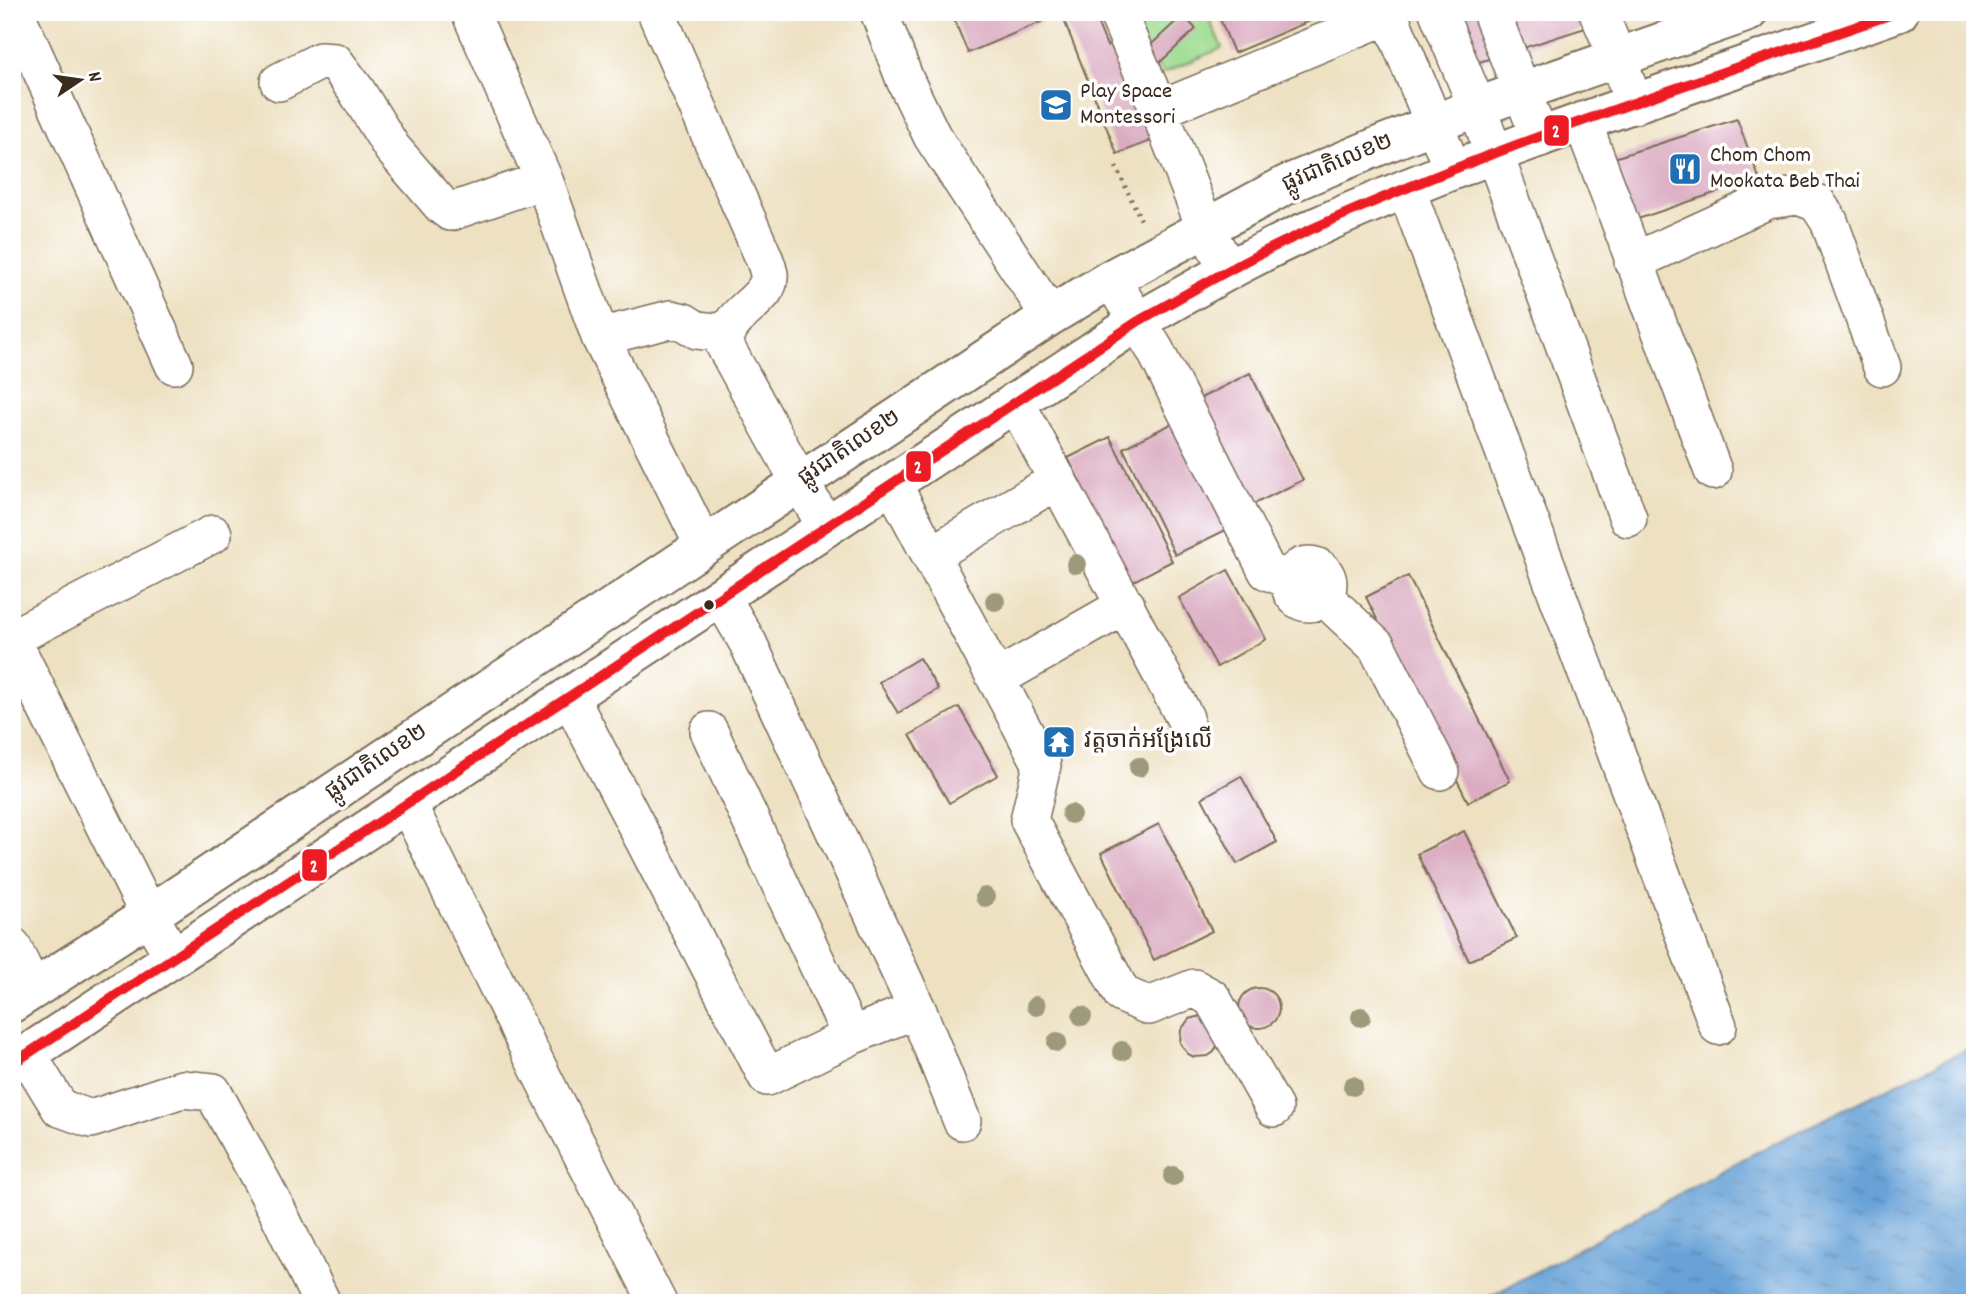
<svg xmlns="http://www.w3.org/2000/svg" width="1987" height="1315" font-family="Dekko,'Noto Sans Khmer',sans-serif">
	<style>
		.grass { fill: #9edc91; stroke: #6c8358; stroke-width: 2 }
		.water { fill: url(#water-ripples); stroke: #51667a; stroke-width: 2 }
		.building { fill: #daabc1 }
		.lines { fill: none; stroke-linecap: round; stroke-linejoin: round }
		.minor-casing { stroke: #7a6a57; stroke-width: 40 }
		.major-casing { stroke: #7a6a57; stroke-width: 42 }
		.path { stroke: #7a6a57; stroke-width: 4.5; stroke-dasharray: 2 5; stroke-linecap: butt }
		.minor { stroke: #fff; stroke-width: 37 }
		.major { stroke: #fff; stroke-width: 38 }
		.bus-1-casing { stroke: #fff; stroke-width: 16 }
		.bus-1 { stroke: #ed1b24; stroke-width: 10 }
		.tree { fill: #9c9a7a }
		.bus-dot { fill: #3b2a1e; stroke: #fff; stroke-width: 2.5 }
		.labels { text-anchor: middle; dominant-baseline: central; stroke-width: 7; stroke-linejoin: round; paint-order: stroke }
		.poi-label { font-size: 23px; fill: #3b2a1e; stroke: #fff; text-anchor: start }
		.street-label { font-size: 23px; fill: #3b2a1e; stroke: #fff }
		.line-badge { stroke: #fff; stroke-width: 2.5 }
		.badge-label { font-size: 19px; text-anchor: middle; font-weight: bold; fill: #fff }
	</style>
	<defs>
		<pattern id="water-ripples" width="26" height="14" patternUnits="userSpaceOnUse" patternTransform="scale(1.75)"><rect width="26" height="14" fill="#67a2d7"/><path d="M2 4q2-2 4 0t4 0M15 11q2-2 4 0t4 0" fill="none" stroke="#5684ae"/></pattern>
	</defs>
	<rect width="100%" height="100%" fill="#fff"/>
	<filter id="ink" filterUnits="userSpaceOnUse"><feTurbulence type="fractalNoise" baseFrequency=".0143" numOctaves="2"/><feDisplacementMap in="SourceGraphic" scale="14" xChannelSelector="R" yChannelSelector="G"/><feConvolveMatrix kernelMatrix="1 2 1 2 8 2 1 2 1" color-interpolation-filters="sRGB"/></filter>
	<filter id="wash" filterUnits="userSpaceOnUse"><feTurbulence type="fractalNoise" baseFrequency=".00686" numOctaves="4" result="noise"/><feDisplacementMap in="SourceGraphic" scale="28" xChannelSelector="R" yChannelSelector="G"/><feGaussianBlur stdDeviation="1.57" result="paint"/><feColorMatrix in="noise" values="0 0 0 0 0 0 0 0 0 0 0 0 0 0 0 0 0 1.4 0 .05"/><feComposite in="paint" operator="in"/></filter>
	<g filter="url(#wash)">
		<rect width="100%" height="100%" fill="#eee1c2"/>
		<!-- grass -->
		<path class="grass" d="M1127 12H1206L1222 48 1164 73 1141 48Z"/>
		<!-- water -->
		<path class="water" d="M1975 1045V1303H1478L1747 1157Z"/>
		<g id="blocks">
			<!-- building -->
			<path class="building" d="M951 12H1037L1041 22 968 53Z
				M1084 12H1093L1107 46 1114 43 1153 140 1117 154 1064 20Z
				M1217 12H1331L1234 53Z
				M1455 12H1632V13L1476 63Z
				M1183 15 1196 29 1155 67 1142 53Z
				M1737 119 1759 178 1632 221 1611 159Z
				M1250 373 1303 480 1246 508 1193 402Z
				M1181 419 1234 526 1175 555 1123 448Z
				M1110 437 1172 561 1130 583 1068 458Z
				M1228 570 1266 639 1217 667 1179 598Z
				M1408 576 1510 781 1468 802 1366 597Z
				M919 658 938 689 898 713 879 682Z
				M959 707 998 775 949 803 910 735Z
				M1241 776 1277 842 1237 864 1202 798Z
				M1159 824 1212 931 1154 960 1101 853Z
				M1464 831 1517 938 1469 961 1417 854Z
				M1239 1008a20 20 0 1 1 40 0a20 20 0 1 1-40 0Z
				M1201 1016 1220 1040 1214 1052 1208 1056 1194 1057 1188 1054 1180 1043 1181 1030 1189 1019Z"/>
		</g>
	</g>
	<g filter="url(#ink)">
		<use href="#blocks" fill-opacity="0" stroke="#7a6a57" stroke-width="2"/>
		<g class="lines">
			<defs>
				<path id="minor" d="M15 12 174 365
					M470 12 544 180 600 337 704 546
					M656 12 764 258C766 263 768 269 769 274 772 301 724 312 725 346L800 483 827 527
					M879 12 905 80 932 136 1050 316
					M1117 12 1159 110
					M1438 12 1477 107 1628 518
					M1491 12 1540 138
					M1598 12 1618 58 1634 105
					M279 82 320 61 335 62 356 90 392 148 442 206 450 212 544 180
					M1583 123 1713 471
					M1406 188 1718 1026
					M1633 262 1768 200 1798 196 1817 203 1829 221 1882 367
					M1229 271 1205 227 1159 110 1389 15 1453 170
					M1111 279 1155 350 1267 571 1290 580
					M600 337 671 319 684 322 697 330 725 333
					M1015 401 1185 718
					M892 483 1042 765 1029 820 1122 994 1149 1006 1194 988 1212 998 1274 1108
					M931 555 1058 480
					M1290 584a19 19 0 1 1 38 0a19 19 0 1 1-38 0Z
					M721 596 748 643 917 1009
					M1323 596 1377 647 1440 771
					M12 638 213 534
					M12 640 149 915 174 958
					M996 679 1126 605
					M569 696 767 1077 851 1036 917 1009 962 1121
					M709 731 851 1036
					M407 803 551 1094 658 1303
					M12 946 33 990
					M27 1054 60 1108 91 1119 182 1089 213 1092 277 1210 322 1303"/>
				<path id="major" d="M12 1003 149 915 1050 316 1111 279 1288 184 1386 143 1477 107 1748 12
					M12 1064 1137 322C1192 291 1247 258 1305 232 1497 145 1700 82 1899 12"/>
			</defs>
			<!-- minor casing -->
			<use href="#minor" class="minor-casing"/>
			<!-- major casing -->
			<use href="#major" class="major-casing"/>
			<!-- path -->
			<path class="path" d="M1116 167 1143 224"/>
			<!-- minor -->
			<use href="#minor" class="minor"/>
			<!-- major -->
			<use href="#major" class="major"/>
			<defs>
				<path id="bus-1" d="M12 1064 1137 322C1186 294 1235 265 1286 241 1483 148 1693 84 1898 12"/>
			</defs>
			<!-- bus-1 casing -->
			<use href="#bus-1" class="bus-1-casing"/>
			<!-- bus-1 -->
			<use href="#bus-1" class="bus-1"/>
		</g>
		<!-- trees -->
		<g class="tree">
			<circle cx="1076" cy="564" r="10"/>
			<circle cx="995" cy="601" r="10"/>
			<circle cx="1139" cy="767" r="10"/>
			<circle cx="1071" cy="814" r="10"/>
			<circle cx="985" cy="897" r="10"/>
			<circle cx="1036" cy="1006" r="10"/>
			<circle cx="1082" cy="1016" r="10"/>
			<circle cx="1361" cy="1017" r="10"/>
			<circle cx="1057" cy="1042" r="10"/>
			<circle cx="1122" cy="1051" r="10"/>
			<circle cx="1353" cy="1086" r="10"/>
			<circle cx="1173" cy="1176" r="10"/>
		</g>
	</g>
	<!-- icons -->
	<defs>
		<symbol id="school-square" viewBox="-11 -11 22 22"><rect x="-9" y="-9" width="18" height="18" rx="4" fill="#1f6fb2" stroke="#fff"/><path d="M0-5L7-2L0 1L-7-2ZM-4 1L0 2.5L4 1V4Q0 6-4 4Z" fill="#fff"/></symbol>
		<symbol id="restaurant-square" viewBox="-11 -11 22 22"><rect x="-9" y="-9" width="18" height="18" rx="4" fill="#1f6fb2" stroke="#fff"/><path d="M-5-6h1v4h1v-4h1v4h1v-4h1v5L-1.5 .5V6h-2V.5L-5-1ZM5-6V6H3V1.5H1.5Q1.5-4 5-6Z" fill="#fff"/></symbol>
		<symbol id="temple-square" viewBox="-11 -11 22 22"><rect x="-9" y="-9" width="18" height="18" rx="4" fill="#1f6fb2" stroke="#fff"/><path d="M0-6L5-2H3V0L6.5 2.5H4V6H1.5V3h-3V6H-4V2.5H-6.5L-3 0V-2H-5Z" fill="#fff"/></symbol>
	</defs>
	<g fill-rule="evenodd">
		<use href="#school-square" x="1037" y="86" width="38" height="38"/>
		<use href="#restaurant-square" x="1666" y="150" width="38" height="38"/>
		<use href="#temple-square" x="1040" y="723" width="38" height="38"/>
	</g>
	<!-- markers -->
	<circle class="bus-dot" cx="709" cy="605" r="6"/>
	<g class="labels">
		<!-- poi labels -->
		<g class="poi-label">
			<text x="1080" y="92">Play Space<tspan x="1080" dy="26">Montessori</tspan></text>
			<text x="1710" y="156">Chom Chom<tspan x="1710" dy="26">Mookata Beb Thai</tspan></text>
			<text x="1084" y="742">វត្តចាក់អង្រែលើ</text>
		</g>
		<!-- street labels -->
		<g class="street-label">
			<text transform="translate(1338 164) rotate(-23)">ផ្លូវជាតិលេខ២</text>
			<text transform="translate(850 449) rotate(-34)">ផ្លូវជាតិលេខ២</text>
			<text transform="translate(377 763) rotate(-34)">ផ្លូវជាតិលេខ២</text>
		</g>
	</g>
	<g class="line-badge">
		<rect x="1543" y="114" width="27" height="33" rx="7" fill="#ed1b24"/>
		<rect x="905" y="450" width="27" height="33" rx="7" fill="#ed1b24"/>
		<rect x="301" y="848" width="27" height="34" rx="7" fill="#ed1b24"/>
	</g>
	<g class="badge-label">
		<text x="1556" y="137">2</text>
		<text x="918" y="473">2</text>
		<text x="314" y="872">2</text>
	</g>
	<!-- margin -->
	<rect width="1987" height="1315" fill="none" stroke="#fff" stroke-width="42"/>
	<!-- north arrow -->
	<g transform="translate(80 80) rotate(77)" stroke="#ffffff" stroke-width="5" paint-order="stroke">
	<path d="M0-5L12 26L0 18L-12 26Z" fill="#3b2a1e"/>
	<text y="-10" font-size="19" font-weight="bold" text-anchor="middle" fill="#3b2a1e">N</text>
	</g>
</svg>
